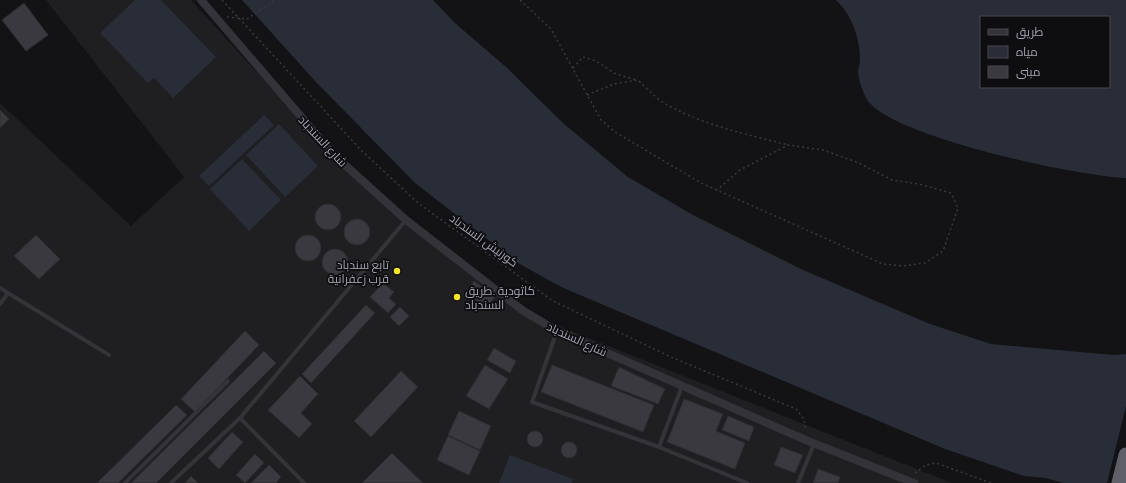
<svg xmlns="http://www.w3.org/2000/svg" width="1126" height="483" font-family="Manrope,Cairo,sans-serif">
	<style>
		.built { fill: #1f1e21 }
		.water { fill: #282d38; fill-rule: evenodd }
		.pier { fill: #131214 }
		.building { fill: #3a393f; stroke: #2d2c30 }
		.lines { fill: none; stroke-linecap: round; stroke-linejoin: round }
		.path { stroke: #393940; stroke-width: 1.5; stroke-dasharray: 2 3; stroke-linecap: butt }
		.service { stroke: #343339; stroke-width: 4 }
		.minor { stroke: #343339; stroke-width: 8 }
		.motorway { stroke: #5f5f6a; stroke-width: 15 }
		.poi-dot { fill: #f6e428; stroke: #0e0d0f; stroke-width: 1.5 }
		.labels { text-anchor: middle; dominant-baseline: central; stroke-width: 3.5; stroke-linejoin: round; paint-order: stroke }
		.street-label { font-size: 12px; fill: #a3a4b5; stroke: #0e0d0f }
		.poi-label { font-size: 12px; fill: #a3a4b5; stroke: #0e0d0f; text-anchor: end }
	</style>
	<rect width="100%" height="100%" fill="#131214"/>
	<!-- built -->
	<path class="built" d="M46 0H191L275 92 399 213 531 315 952 483H0V103L131 226 184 177Z"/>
	<!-- water -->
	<path class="water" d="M135 0H161L216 57 173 98 154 78 148 83 100 33Z
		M242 0H433L455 23 506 67 563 123 628 177 693 215 803 270 930 324 991 344 1114 355 1126 354V483H1063L1046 478 1024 476 945 449 561 287 518 263 415 183 315 81Z
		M836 0H1126V178C1078 176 896 138 868 101 863 93 859 82 858 72 858 68 860 64 860 60 860 39 852 15 836 0ZM981 17H1109V87H981Z
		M264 115 274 125 209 186 199 176Z
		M279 124 318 166 285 197 246 155Z
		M242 159 281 200 249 231 210 189Z
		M510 455 573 479 572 483H499Z"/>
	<!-- pier -->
	<path class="pier" d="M1126 406V483H1107Z"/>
	<!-- building -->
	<path class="building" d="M24 3 48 35 26 51 2 20Z
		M0 110 9 119 0 128Z
		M315 217a13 13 0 1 1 26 0a13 13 0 1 1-26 0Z
		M344 232a13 13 0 1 1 26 0a13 13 0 1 1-26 0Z
		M295 248a13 13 0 1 1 26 0a13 13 0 1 1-26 0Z
		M36 235 60 259 39 279 14 256Z
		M322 262a13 13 0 1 1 26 0a13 13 0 1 1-26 0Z
		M474 281 495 297 491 302 494 305 489 310 466 293Z
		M383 283 394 292 389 298 396 304 388 313 370 297Z
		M366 305 375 313 311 383 302 374Z
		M400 307 409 316 399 326 390 317Z
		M245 331 259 345 195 412 181 399Z
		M494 348 516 361 510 373 487 360Z
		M264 351 276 363 156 483H131Z
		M485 365 508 379 489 409 466 396Z
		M552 365 654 405 643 432 541 392Z
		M619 367 665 389 658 404 611 386Z
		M401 371 418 387 371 437 354 421Z
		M300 376 318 394 301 413 312 424 299 438 268 410Z
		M684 399 723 414 716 431 745 443 735 469 667 442Z
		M176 405 187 415 118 483H97Z
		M459 411 491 426 480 450 448 435Z
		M728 416 754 427 749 441 722 430Z
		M527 439a8 8 0 1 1 16 0a8 8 0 1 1-16 0Z
		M232 432 243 442 219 469 208 458Z
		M448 436 480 451 469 475 437 460Z
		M561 450a8 8 0 1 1 16 0a8 8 0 1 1-16 0Z
		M781 447 803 455 795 473 774 465Z
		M392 453 423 483H362Z
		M255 454 264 463 245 483 236 475Z
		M269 465 281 477 276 483H251Z
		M818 469 840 477 838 483H813Z
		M191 476 198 483H185Z"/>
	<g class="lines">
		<!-- path -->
		<path class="path" d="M222 0 361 150 418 203 553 301 671 357 796 409 804 419 806 431
			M520 0 551 29 601 120 615 132 701 183 883 264 903 266 925 263 943 251 958 208 951 193 919 184 892 180 859 163 823 150 788 145 740 170 717 190
			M227 17 247 19 275 0
			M573 68 583 57 596 61 616 74 637 80
			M587 95 614 84 638 80C646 88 655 97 664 103 702 125 746 134 788 145
			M915 473 926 465 936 463 991 483"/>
		<!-- service -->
		<path class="service" d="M0 288 8 293
			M0 304 8 293 109 355
			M557 331 532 402 659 447 747 483
			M240 418 304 483
			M659 447 682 386
			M125 483 228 381
			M171 483 240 418 406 220
			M798 483 814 444"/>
		<!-- minor -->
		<path class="minor" d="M201 0 334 155 406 220 522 310 557 331 808 441 914 483"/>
		<!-- motorway -->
		<path class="motorway" d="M1119 483 1126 455"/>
	</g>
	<!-- markers -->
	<g class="poi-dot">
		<circle cx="397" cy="271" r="4"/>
		<circle cx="457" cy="297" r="4"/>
	</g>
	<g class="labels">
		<!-- street labels -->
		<g class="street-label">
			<text transform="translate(323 141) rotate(47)">شارع السندباد</text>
			<text transform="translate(484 240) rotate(36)">كورنيش السندباد</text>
			<text transform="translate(577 339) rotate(25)">شارع السندباد</text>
		</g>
		<!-- poi labels -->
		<g class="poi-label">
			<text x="389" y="264">تابع سندباد<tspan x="389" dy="14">قرب زعفرانية</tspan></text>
			<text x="465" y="290" text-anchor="start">كاثودية .طريق<tspan x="465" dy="14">السندباد</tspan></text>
		</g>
	</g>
	<!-- legend -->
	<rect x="980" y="16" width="130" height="72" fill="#0e0d0f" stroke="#4a4951"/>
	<rect x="988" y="29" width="20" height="6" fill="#343339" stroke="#4a4951"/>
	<text x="1016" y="36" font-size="12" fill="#a3a4b5">طريق</text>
	<rect x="988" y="46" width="20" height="12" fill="#282d38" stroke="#4a4951"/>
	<text x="1016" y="56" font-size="12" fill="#a3a4b5">مياه</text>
	<rect x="988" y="66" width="20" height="12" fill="#3a393f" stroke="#4a4951"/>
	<text x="1016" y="76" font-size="12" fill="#a3a4b5">مبنى</text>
</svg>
